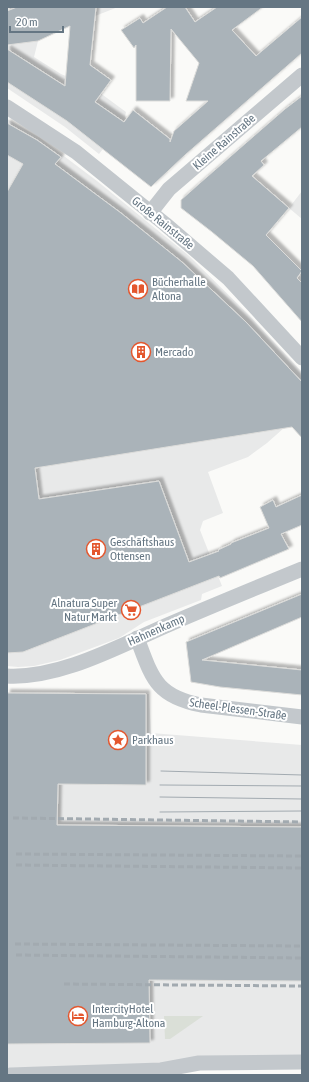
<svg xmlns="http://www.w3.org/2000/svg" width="309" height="1082" font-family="'Asap Condensed',sans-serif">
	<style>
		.built { fill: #e8e9e9 }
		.green { fill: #dadfd7 }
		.building { fill: #aab3b9; stroke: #dcdcda; filter: url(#shadow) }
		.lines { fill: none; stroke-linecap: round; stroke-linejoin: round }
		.street { stroke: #c3c8cc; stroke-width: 15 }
		.tram { stroke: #a2aab0; stroke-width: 1 }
		.rail { stroke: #a2aab0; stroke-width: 3; stroke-dasharray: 6 3; stroke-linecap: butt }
		.labels { text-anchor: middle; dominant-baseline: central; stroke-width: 4; stroke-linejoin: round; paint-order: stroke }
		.street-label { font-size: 12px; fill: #657683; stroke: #fff }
		.poi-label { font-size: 12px; fill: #657683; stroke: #fff; text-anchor: start }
	</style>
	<defs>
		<filter id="shadow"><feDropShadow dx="3.5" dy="-3.5" stdDeviation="1" flood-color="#0004"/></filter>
	</defs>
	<rect width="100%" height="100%" fill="#fafaf8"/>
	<!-- built -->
	<path class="built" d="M7 7H118L70 26 38 41 34 57 61 74 92 87 126 112 124 122 99 154 65 127 7 88Z
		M7 119 40 138 97 181 188 255 249 315 302 372V412L267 443 248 457 208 472 223 513 203 521 200 530 222 586 202 594 201 600 144 622 119 638 60 660 34 666 18 667 7 666Z
		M302 191V219L289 208Z
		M7 692 149 694 151 733 302 745V1056L150 1065 7 1068Z"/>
	<!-- green -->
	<path class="green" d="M164 1016H203L170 1039H165Z"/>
	<!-- building -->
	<path class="building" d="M17 7H96L90 65 111 80 95 102 124 122 133 110 170 139V142L174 131 208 101H186L199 63 171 29 170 101H136V45L134 48 121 30 140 18 143 23 167 7H185L195 22 217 7H263L232 30 256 56 302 17V53L185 155 151 187 67 121 7 82V49L65 86 70 26 38 41 7 45V11Z
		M302 96V127L261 161 264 165 252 176 289 208 266 235 302 271 297 278 302 283V322L253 266 212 232 181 208V200L200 183 285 109Z
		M7 123 37 140 61 157 55 164 121 213 182 262 246 322 302 382V438L292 427 35 468 39 499 159 481 189 562 219 551 218 550 231 544V543L269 528 260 507 273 500 276 507 302 495V525L281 534 289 549 220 578 219 576 23 652 7 653V192L23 164 7 155Z
		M302 594V617L202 660 302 670V695L220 687 191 682 186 642Z
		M7 693 146 694V785L58 784 57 825 302 827V981L149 980 150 1043 7 1044Z"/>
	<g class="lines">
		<!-- street -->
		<path class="street" d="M7 107 76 152 165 224 228 278 302 358
			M150 213 169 189 302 75
			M137 638C152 677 155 696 201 705L302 717
			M7 676C61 679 121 645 170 624 214 605 258 587 302 569
			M10 1075 161 1070 199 1063 302 1062"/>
		<!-- tram -->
		<path class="tram" d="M161 771 302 775
			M160 785 302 786
			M160 797 302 799
			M160 812 302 811"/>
		<!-- rail -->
		<path class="rail" d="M13 818 302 822
			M16 854 302 856
			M16 865 302 868
			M15 944 302 946
			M16 955 302 958
			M64 984 302 986"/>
	</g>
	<!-- icons -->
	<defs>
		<symbol id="library-ring" viewBox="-11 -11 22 22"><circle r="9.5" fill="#fff" stroke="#e4572e" stroke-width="1.5"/><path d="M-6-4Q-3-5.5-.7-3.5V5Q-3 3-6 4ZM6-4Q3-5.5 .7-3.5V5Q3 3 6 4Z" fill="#e4572e"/></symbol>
		<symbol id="building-ring" viewBox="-11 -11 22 22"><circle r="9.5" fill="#fff" stroke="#e4572e" stroke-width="1.5"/><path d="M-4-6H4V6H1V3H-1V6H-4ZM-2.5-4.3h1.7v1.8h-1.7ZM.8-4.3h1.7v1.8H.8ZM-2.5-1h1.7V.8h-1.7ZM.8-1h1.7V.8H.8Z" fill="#e4572e"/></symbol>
		<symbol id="supermarket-ring" viewBox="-11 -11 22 22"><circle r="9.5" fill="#fff" stroke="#e4572e" stroke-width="1.5"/><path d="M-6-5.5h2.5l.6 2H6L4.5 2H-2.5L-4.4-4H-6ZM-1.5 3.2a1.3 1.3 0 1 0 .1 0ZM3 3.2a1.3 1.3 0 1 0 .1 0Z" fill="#e4572e"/></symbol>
		<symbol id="sight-ring" viewBox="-11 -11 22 22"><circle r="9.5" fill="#fff" stroke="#e4572e" stroke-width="1.5"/><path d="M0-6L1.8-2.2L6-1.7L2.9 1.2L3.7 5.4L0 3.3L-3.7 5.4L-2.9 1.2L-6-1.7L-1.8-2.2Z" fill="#e4572e"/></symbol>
		<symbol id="hotel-ring" viewBox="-11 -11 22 22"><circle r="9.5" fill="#fff" stroke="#e4572e" stroke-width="1.5"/><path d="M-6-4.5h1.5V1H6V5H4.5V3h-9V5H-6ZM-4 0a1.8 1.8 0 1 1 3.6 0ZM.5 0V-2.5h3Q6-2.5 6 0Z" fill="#e4572e"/></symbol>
	</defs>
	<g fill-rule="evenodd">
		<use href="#library-ring" x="127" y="278" width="22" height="22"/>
		<use href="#building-ring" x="130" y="341" width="22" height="22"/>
		<use href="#building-ring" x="85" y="538" width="22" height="22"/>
		<use href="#supermarket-ring" x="120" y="599" width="22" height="22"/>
		<use href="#sight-ring" x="107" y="729" width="22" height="22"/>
		<use href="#hotel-ring" x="67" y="1005" width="22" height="22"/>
	</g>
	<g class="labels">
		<!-- street labels -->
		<g class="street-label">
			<text transform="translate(224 142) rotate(-41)">Kleine Rainstraße</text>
			<text transform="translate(163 223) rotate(39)">Große Rainstraße</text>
			<text transform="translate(156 630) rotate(-24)">Hahnenkamp</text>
			<text transform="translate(238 709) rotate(8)">Scheel-Plessen-Straße</text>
		</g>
		<!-- poi labels -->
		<g class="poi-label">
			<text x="152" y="282">Bücherhalle<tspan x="152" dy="14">Altona</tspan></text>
			<text x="155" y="352">Mercado</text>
			<text x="110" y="542">Geschäftshaus<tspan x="110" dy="14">Ottensen</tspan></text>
			<text x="117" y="603" text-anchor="end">Alnatura Super<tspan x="117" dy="14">Natur Markt</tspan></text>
			<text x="132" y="740">Parkhaus</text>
			<text x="92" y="1009">IntercityHotel<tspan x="92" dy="14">Hamburg-Altona</tspan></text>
		</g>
	</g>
	<!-- border -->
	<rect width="309" height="1082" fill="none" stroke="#657683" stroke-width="16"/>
	<!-- scale -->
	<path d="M10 26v6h53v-6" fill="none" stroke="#657683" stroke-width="2"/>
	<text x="16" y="26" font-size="12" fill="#657683" stroke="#ffffff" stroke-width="3" paint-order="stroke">20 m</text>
</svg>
